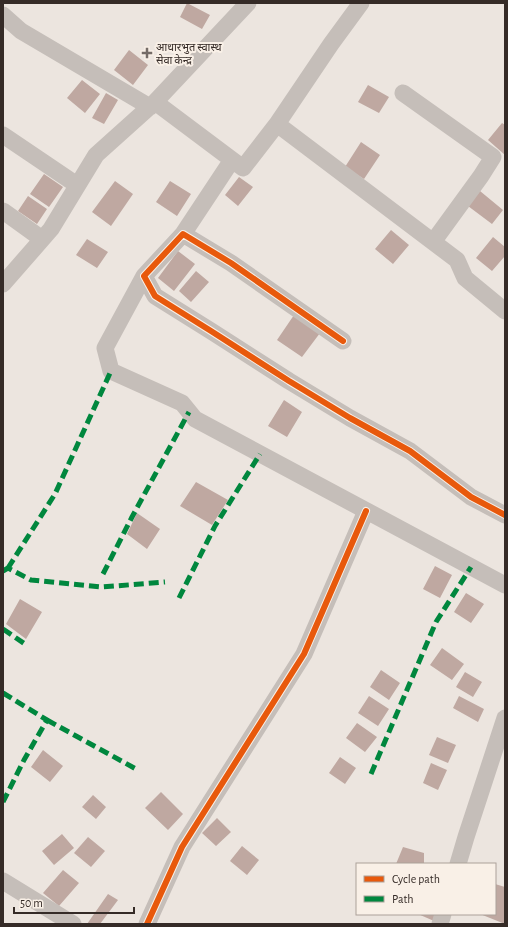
<svg xmlns="http://www.w3.org/2000/svg" width="508" height="927" font-family="'Alegreya Sans','Noto Sans Devanagari',sans-serif">
	<style>
		.building { fill: #bfa8a1 }
		.lines { fill: none; stroke-linecap: round; stroke-linejoin: round }
		.minor { stroke: #c5beb9; stroke-width: 17 }
		.quiet { stroke: #00873e; stroke-width: 5; stroke-dasharray: 10 5; stroke-linecap: butt }
		.cycleway-casing { stroke: #f9f0e7; stroke-width: 8 }
		.cycleway { stroke: #e8590c; stroke-width: 6 }
		.poi-dot { fill: #756c67; stroke: #f9f0e7; stroke-width: 1.5 }
		.labels { text-anchor: middle; dominant-baseline: central; stroke-width: 4; stroke-linejoin: round; paint-order: stroke }
		.poi-label { font-size: 11px; fill: #352b27; stroke: #f9f0e7; text-anchor: start }
	</style>
	<rect width="100%" height="100%" fill="#ece5df"/>
	<!-- building -->
	<path class="building" d="M187 3 210 15 202 29 180 17Z
		M129 50 148 65 133 85 114 70Z
		M82 80 100 94 85 113 67 98Z
		M368 85 389 97 379 113 358 102Z
		M106 93 118 100 104 124 92 118Z
		M502 123 505 125V155L488 140Z
		M361 142 380 155 364 179 345 167Z
		M44 174 63 187 49 207 30 194Z
		M239 177 253 187 238 206 225 195Z
		M115 181 133 194 111 226 92 212Z
		M170 181 191 194 177 216 156 202Z
		M480 191 503 210 492 224 468 206Z
		M28 196 47 209 37 224 18 211Z
		M391 230 409 245 393 264 375 249Z
		M493 237 505 247V256L492 271 476 258Z
		M87 239 108 252 97 268 76 255Z
		M178 251 195 264 174 291 158 278Z
		M196 271 209 282 191 302 179 291Z
		M294 315 320 333 302 357 277 340Z
		M284 400 302 412 287 437 268 426Z
		M196 482 228 500 212 525 180 506Z
		M137 513 160 529 147 549 127 534Z
		M435 566 452 575 440 598 423 589Z
		M466 593 484 604 471 623 454 612Z
		M20 599 42 612 26 639 6 624Z
		M442 648 464 664 452 680 430 665Z
		M381 670 400 683 389 700 370 687Z
		M465 672 482 682 473 697 456 687Z
		M369 696 389 709 378 726 358 713Z
		M459 696 484 709 478 722 453 708Z
		M357 723 377 737 365 752 346 738Z
		M437 737 456 745 448 763 429 755Z
		M43 750 63 766 50 782 31 767Z
		M340 757 356 768 345 784 329 773Z
		M431 763 447 770 438 790 423 783Z
		M161 792 183 814 168 830 145 808Z
		M93 795 106 807 96 819 82 807Z
		M217 818 231 832 216 846 202 833Z
		M62 834 74 848 54 865 42 851Z
		M88 837 105 851 91 867 74 853Z
		M242 846 259 860 247 875 230 861Z
		M403 847 424 853V864H396Z
		M63 870 79 883 59 906 43 893Z
		M495 884 505 887V924L480 914H495Z
		M108 894 118 900 100 924H87Z
		M418 914H436L434 921Z"/>
	<g class="lines">
		<!-- minor -->
		<path class="minor" d="M3 15 21 31 150 107
			M403 93 493 157 481 176 433 242
			M155 102 243 168 277 124 457 260 465 278 505 311
			M277 124 331 44 361 3
			M3 135 77 185
			M3 211 42 239
			M183 234 232 160
			M144 276 105 348 111 371 182 403 195 419 505 585
			M3 284 51 229 96 155 155 102 248 3
			M343 341 231 263 183 234 144 276 155 296 211 331 289 381 350 418 410 451 471 497 505 515
			M458 864 466 837 505 718
			M3 881 73 924
			M147 924 182 847 304 654 366 511
			M440 924 443 914"/>
		<!-- quiet -->
		<path class="quiet" d="M8 568 55 494 111 371
			M3 571 8 568 31 580 102 587 165 582
			M103 574 132 517 189 412
			M179 598 215 526 260 454
			M3 629 25 644
			M3 693 47 720 24 760 3 802
			M47 720 136 769
			M371 774 436 622 471 567"/>
		<defs>
			<path id="cycleway" d="M343 341 231 263 183 234 144 276 155 296 211 331 289 381 350 418 410 451 471 497 505 515
				M147 924 182 847 304 654 366 511"/>
		</defs>
		<!-- cycleway casing -->
		<use href="#cycleway" class="cycleway-casing"/>
		<!-- cycleway -->
		<use href="#cycleway" class="cycleway"/>
	</g>
	<!-- markers -->
	<path class="poi-dot" d="M145 47h4v4h4v4h-4v4h-4v-4h-4v-4h4z"/>
	<g class="labels">
		<!-- poi labels -->
		<g class="poi-label">
			<text x="156" y="47">आधारभुत स्वास्थ<tspan x="156" dy="13">सेवा केन्द्र</tspan></text>
		</g>
	</g>
	<!-- border -->
	<rect width="508" height="927" fill="none" stroke="#352b27" stroke-width="8"/>
	<!-- legend -->
	<rect x="356" y="863" width="140" height="52" fill="#f9f0e7" stroke="#aba19a"/>
	<rect x="364" y="876" width="20" height="6" fill="#e8590c" stroke="#aba19a"/>
	<text x="392" y="883" font-size="12" fill="#352b27">Cycle path</text>
	<rect x="364" y="896" width="20" height="6" fill="#00873e" stroke="#aba19a"/>
	<text x="392" y="903" font-size="12" fill="#352b27">Path</text>
	<!-- scale -->
	<path d="M14 907v6h120v-6" fill="none" stroke="#352b27" stroke-width="2"/>
	<text x="20" y="907" font-size="12" fill="#352b27" stroke="#f9f0e7" stroke-width="3" paint-order="stroke">50 m</text>
</svg>
